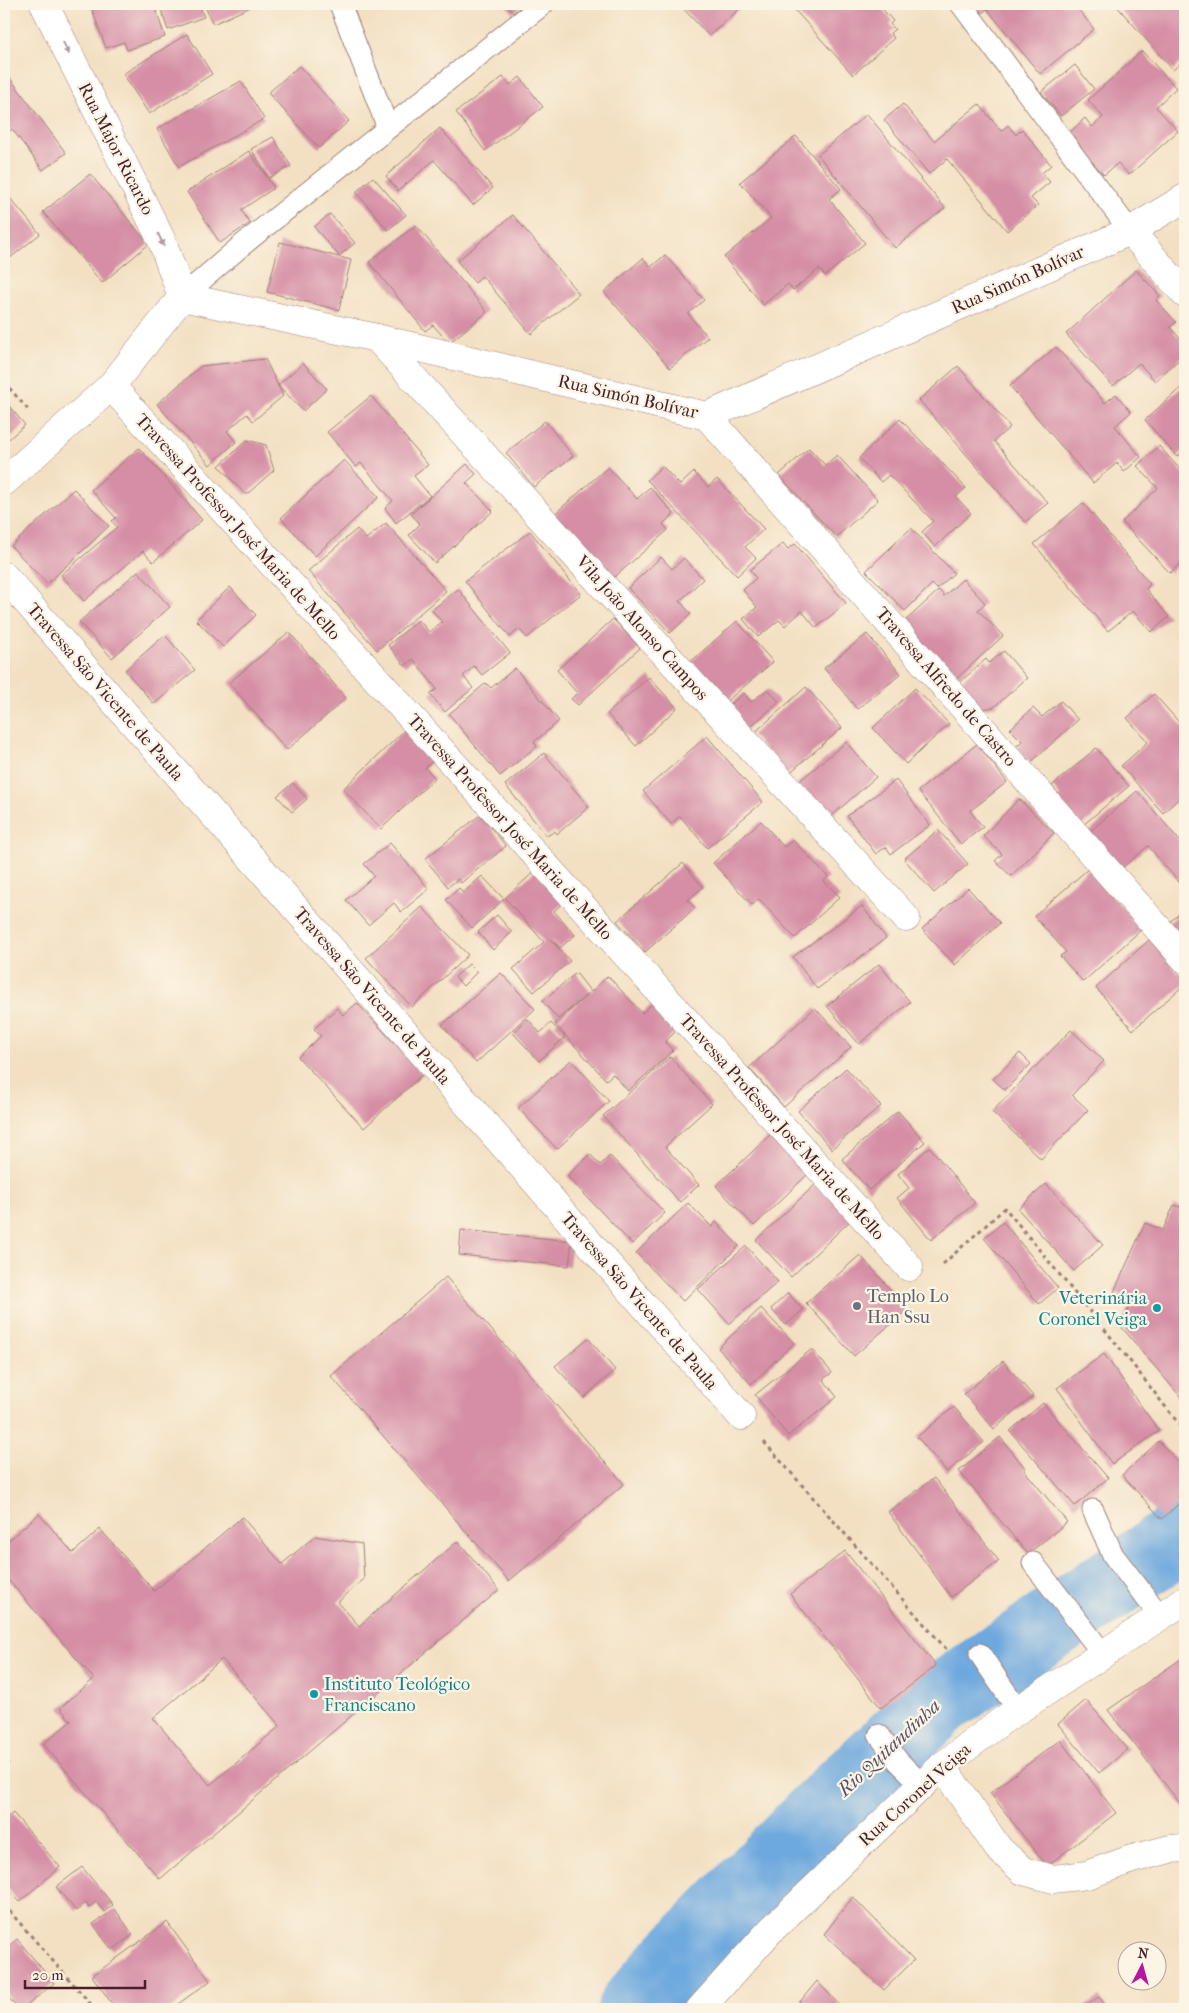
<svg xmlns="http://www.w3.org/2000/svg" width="1189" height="2013" font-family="'IM FELL French Canon',serif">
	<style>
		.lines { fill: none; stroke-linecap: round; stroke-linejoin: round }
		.river { stroke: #6da8de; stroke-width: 72 }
		.building { fill: #d58ea5; fill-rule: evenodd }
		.service-casing { stroke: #9e8077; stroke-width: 23 }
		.minor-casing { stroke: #9e8077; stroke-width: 29 }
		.tertiary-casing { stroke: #9e8077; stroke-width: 29 }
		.secondary-casing { stroke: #9e8077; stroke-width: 29 }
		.path { stroke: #9e8077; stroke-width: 3; stroke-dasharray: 4 4; stroke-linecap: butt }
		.service { stroke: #fff; stroke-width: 21 }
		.minor { stroke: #fff; stroke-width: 28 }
		.tertiary { stroke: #fff; stroke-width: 28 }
		.secondary { stroke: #fff; stroke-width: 28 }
		.oneway { fill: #ae9aa0 }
		.worship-dot { fill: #6b7280; stroke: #fcf5e5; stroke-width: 2 }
		.culture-dot { fill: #0f9aa8; stroke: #fcf5e5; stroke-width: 2 }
		.labels { text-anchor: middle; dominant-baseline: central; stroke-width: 4.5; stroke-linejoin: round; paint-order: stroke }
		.street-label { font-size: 18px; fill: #4a1f2b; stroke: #fcf5e5 }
		.worship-label { font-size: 18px; fill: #5b616d; stroke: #fcf5e5; text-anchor: start }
		.culture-label { font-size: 18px; fill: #0d838f; stroke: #fcf5e5; text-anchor: end }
		.water-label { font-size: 19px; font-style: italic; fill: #564f6a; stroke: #fcf5e5 }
	</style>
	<rect width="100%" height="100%" fill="#fcf5e5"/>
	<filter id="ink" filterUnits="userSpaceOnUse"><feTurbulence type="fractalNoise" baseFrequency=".02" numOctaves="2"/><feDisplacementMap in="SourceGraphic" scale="10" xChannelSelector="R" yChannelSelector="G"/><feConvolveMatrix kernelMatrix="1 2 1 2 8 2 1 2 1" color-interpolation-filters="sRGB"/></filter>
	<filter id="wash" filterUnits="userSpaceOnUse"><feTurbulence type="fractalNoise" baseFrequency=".0096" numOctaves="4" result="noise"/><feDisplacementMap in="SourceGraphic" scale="20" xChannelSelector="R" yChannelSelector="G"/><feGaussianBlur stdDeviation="1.12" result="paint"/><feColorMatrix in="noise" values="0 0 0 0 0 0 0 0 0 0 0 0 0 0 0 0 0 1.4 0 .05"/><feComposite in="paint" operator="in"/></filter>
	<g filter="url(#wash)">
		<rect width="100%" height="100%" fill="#f3e0c3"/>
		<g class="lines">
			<!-- river -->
			<path class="river" d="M633 2009 663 1974 827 1806 942 1699 1185 1534"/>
		</g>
		<g id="blocks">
			<!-- building -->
			<path class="building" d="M90 4H154L165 37 127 50 124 42 106 48Z
				M159 4H199L204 17 168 30Z
				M204 4H254L255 5 213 24Z
				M505 4H524L513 13Z
				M679 4H745L709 36Z
				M799 4H878L893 21 890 24 895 29 890 33 894 38 853 75 794 9Z
				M965 4H1074L1094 29 1040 74 987 9 976 18Z
				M1115 4H1185V59L1173 70Z
				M187 34 212 74 149 114 123 74Z
				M1142 51 1176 88 1156 107 1178 131 1129 175 1118 163 1104 175 1067 135 1085 118 1092 127 1103 117 1088 100Z
				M1075 65 1094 89 1061 116 1041 92Z
				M299 66 349 121 319 148 268 93Z
				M4 70 66 153 43 170 12 129 4 136Z
				M503 77 510 85 520 77 543 107 485 151 456 112Z
				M241 81 264 119 179 167 157 129Z
				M903 104 934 141 979 104 1001 131 1008 125 1016 135 1022 129 1051 165 1042 173 1050 182 1031 198 1038 205 1007 231 947 159 929 174 884 120Z
				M867 114 945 208 895 248 818 155Z
				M440 128 493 188 473 205 434 160 398 191 386 176Z
				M796 136 841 189 829 199 865 243 825 276 819 269 793 290 788 284 763 305 724 257 771 218 740 182Z
				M273 137 291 166 269 178 251 149Z
				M249 151 274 188 241 210 250 223 220 243 187 192Z
				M90 174 149 244 102 283 43 212Z
				M373 177 406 215 388 230 356 192Z
				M4 191 40 234 4 263Z
				M330 214 355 243 339 256 314 227Z
				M513 215 579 294 531 334 482 276 475 283 457 261Z
				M416 225 487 312 449 343 433 325 425 331 369 262Z
				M280 242 351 260 339 310 267 292Z
				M665 255 704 300 688 314 708 337 670 368 604 292 643 258 651 267Z
				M1136 270 1160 296 1156 300 1176 322 1170 327 1185 344V354L1155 381 1139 363 1113 386 1066 334Z
				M1056 347 1105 403 1116 394 1131 412 1115 426 1141 457 1124 472 1117 463 1093 483 1010 386Z
				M265 359 283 396 253 421 247 414 227 431 236 442 210 465 157 404 201 366Z
				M303 363 327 389 303 411 278 385Z
				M958 366 1010 427 994 441 1048 503 1025 522 919 400Z
				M1185 384V450L1177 457 1145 420Z
				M371 396 428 465 414 476 430 496 396 523 385 508 393 501 361 463 356 467 327 432Z
				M4 400 25 425 4 443Z
				M900 419 966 488 956 497 971 513 935 547 922 532 933 521 889 475 881 482 859 458Z
				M545 421 573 456 534 487 506 453Z
				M247 440 266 445 274 470 246 495 219 466Z
				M1159 446 1185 475V559L1170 573 1122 522 1158 488 1137 466Z
				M139 448 202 520 153 562 143 551 84 601 61 575 117 527 112 521 116 518 91 490Z
				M809 448 825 465 837 455 878 500 836 537 779 475Z
				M344 460 379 497 315 556 281 518Z
				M467 464 476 474 466 483 493 511 435 563 409 535 420 524 411 514Z
				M662 466 680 485 694 472 708 487 717 479 764 529 745 547 756 558 737 576 647 480Z
				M608 467 637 499 650 487 674 514 663 524 668 530 609 582 551 517Z
				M74 489 109 526 47 584 11 546Z
				M1083 503 1150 584 1146 589 1169 617 1151 632 1133 611 1108 631 1034 544Z
				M386 523 446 591 377 650 308 571 357 529 366 539Z
				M911 528 954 573 937 589 932 584 905 611 866 571Z
				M530 531 581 594 527 638 519 629 510 637 465 581Z
				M783 543 788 549 795 544 846 603 816 628 802 611 785 626 779 620 758 637 743 619 757 607 743 590 756 578 750 570Z
				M661 557 672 569 684 558 703 579 680 601 691 614 670 633 628 588Z
				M138 571 170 607 112 658 79 622Z
				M963 579 985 603 978 610 1003 636 955 680 902 624 939 590 944 596Z
				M230 587 256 615 223 647 196 620Z
				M458 589 510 653 482 675 474 666 463 676 473 688 445 712 430 694 437 689 413 659 405 666 388 645 419 620 429 632 442 622 432 610Z
				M613 619 640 648 578 705 571 699 577 693 557 670Z
				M737 621 773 662 722 705 687 665Z
				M289 632 346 698 287 750 229 683Z
				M867 634 901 674 857 709 824 668Z
				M165 635 195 670 154 704 125 670Z
				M1004 651 1027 678 994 707 970 711 951 690 986 659 989 663Z
				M515 668 559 721 534 742 537 746 500 776 449 714 486 683 491 688Z
				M649 677 677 708 636 746 607 714Z
				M806 687 842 728 787 775 752 735Z
				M915 688 949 724 906 764 873 728Z
				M768 689 779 702 746 730 727 707 744 693 751 702Z
				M1154 694 1185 729V793L1163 813 1121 766 1148 742 1127 718Z
				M1061 701 1078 720 1030 763 1016 747 1022 741 1010 729 1033 708 1042 717Z
				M409 726 438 756 425 768 435 778 381 829 343 789Z
				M707 736 763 802 707 848 680 816 671 824 643 791Z
				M846 742 876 777 827 820 796 784Z
				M977 744 1007 782 970 811 983 827 961 844 918 791Z
				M1096 748 1129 786 1076 831 1052 803 1060 796 1052 786Z
				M544 753 589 807 557 834 555 831 547 836 505 785Z
				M896 780 930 825 891 854 886 847 876 854 847 816Z
				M293 783 307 799 292 812 277 796Z
				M1137 791 1185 847V877L1179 882 1148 846 1120 870 1088 833Z
				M1019 799 1054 833 1011 876 995 861 1002 854 983 836Z
				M480 815 506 846 461 883 458 879 448 887 425 859Z
				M761 821 784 847 793 840 828 877 824 881 840 897 795 938 759 899 752 905 713 863Z
				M938 830 968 864 934 893 904 859Z
				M390 843 429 889 401 912 394 903 368 925 346 900 374 876 364 864Z
				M683 863 703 887 688 900 695 908 645 952 617 921Z
				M1088 869 1142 929 1083 982 1060 956 1066 952 1034 916Z
				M535 871 563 903 554 911 575 935 560 948 549 938 570 961 534 992 513 969 544 942 505 898Z
				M482 876 504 899 472 928 446 900 459 888 463 893Z
				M968 888 1000 923 955 965 922 929Z
				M862 906 886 938 817 989 793 957Z
				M422 907 468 955 412 1007 366 958Z
				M1185 909V948L1166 925Z
				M497 915 512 932 493 950 478 932Z
				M1149 940 1185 981V984L1133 1030 1096 988Z
				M469 964 477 972 463 986 455 977Z
				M879 964 910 1002 859 1044 827 1006Z
				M501 973 535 1009 476 1063 442 1025Z
				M576 973 591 992 608 976 642 1013 652 1004 676 1031 665 1042 673 1051 628 1091 613 1074 606 1080 555 1024 589 993 558 1019 542 1001Z
				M357 1003 423 1074 364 1128 298 1057 321 1036 314 1029 337 1008 343 1015Z
				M815 1008 851 1047 784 1107 749 1068Z
				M528 1019 540 1033 551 1023 565 1037 539 1061 513 1033Z
				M1071 1030 1104 1061 1072 1095 1088 1110 1041 1159 992 1112Z
				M1020 1053 1031 1064 1005 1090 993 1079Z
				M670 1057 712 1104 665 1147 699 1185 680 1202 603 1116Z
				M571 1060 609 1101 557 1149 518 1108Z
				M846 1068 881 1106 832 1149 798 1111Z
				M898 1111 925 1142 869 1190 842 1159Z
				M771 1134 809 1173 754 1226 716 1186Z
				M930 1147 975 1203 931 1240 897 1198 909 1188 898 1174Z
				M590 1154 600 1165 610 1156 665 1213 632 1244 567 1176Z
				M817 1183 852 1219 791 1277 756 1240Z
				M1046 1184 1103 1245 1074 1271 1018 1209Z
				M688 1203 712 1227 716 1222 739 1246 683 1301 636 1253Z
				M1174 1205 1185 1209V1402L1118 1323 1125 1317 1132 1299 1114 1292 1145 1223 1163 1230Z
				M1003 1222 1058 1288 1039 1304 984 1238Z
				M461 1230 572 1241 569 1266 459 1255Z
				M746 1246 778 1282 729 1324 698 1289Z
				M860 1255 908 1309 854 1356 806 1303Z
				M446 1277 624 1484 509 1581 331 1376Z
				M788 1293 803 1310 786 1325 771 1309Z
				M761 1308 794 1343 751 1384 718 1348Z
				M588 1338 615 1370 584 1398 555 1366Z
				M812 1349 832 1373 823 1379 837 1397 788 1436 755 1395Z
				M1104 1354 1159 1431 1112 1464 1057 1388Z
				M1003 1361 1033 1396 994 1429 964 1394Z
				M1043 1403 1108 1478 1075 1506 1010 1431Z
				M954 1407 984 1442 947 1472 917 1437Z
				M1000 1437 1026 1469 1024 1470 1067 1522 1028 1554 959 1471Z
				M1159 1441 1185 1469V1498L1162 1519 1122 1475Z
				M934 1478 999 1561 951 1597 888 1512Z
				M39 1514 73 1553 100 1529 154 1591 242 1517 282 1564 315 1536 362 1544 364 1579 338 1602 359 1626 458 1541 499 1590 160 1879 43 1744 71 1721 60 1708 94 1679 4 1575V1544ZM222 1659 280 1726 210 1785 153 1718Z
				M845 1551 936 1666 881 1708 790 1594Z
				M1185 1656V1810L1108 1710Z
				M1086 1700 1128 1749 1099 1773 1058 1724Z
				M1060 1740 1116 1813 1047 1866 990 1793Z
				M4 1758 9 1763 4 1768Z
				M13 1813 60 1867 19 1902 4 1884V1820Z
				M82 1867 113 1905 104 1912 96 1902 89 1908 86 1903 76 1911 56 1887Z
				M853 1897 914 1960 884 1990 824 1934Z
				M115 1909 133 1935 112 1950 93 1924Z
				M167 1922 210 1981 171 2009H116L92 1976Z
				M17 1939 54 1983 23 2009H18L4 1992V1950Z
				M817 1981 843 2009H794Z
				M1099 1997 1108 2009H1081Z"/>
		</g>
	</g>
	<g filter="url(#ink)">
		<use href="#blocks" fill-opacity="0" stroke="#9e8077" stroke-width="1"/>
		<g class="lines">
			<defs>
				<path id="service" d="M340 4 388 128
					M961 4 1130 231
					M182 297 241 246 543 4
					M1093 1510 1113 1555 1160 1616
					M1033 1563 1103 1654
					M980 1654 1018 1710
					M879 1735 898 1761 922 1785"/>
				<path id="minor" d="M1130 231 1185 294
					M377 338 906 918
					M111 386 909 1267
					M707 416 1185 959
					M4 576 741 1416
					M942 1766 998 1848 1023 1871 1053 1879 1087 1875 1132 1859 1170 1849 1185 1848"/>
				<path id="tertiary" d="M44 4 162 241 182 297
					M182 297 377 338 707 416 1130 231 1185 198
					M4 482 111 386 182 297"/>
				<path id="secondary" d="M700 2009 770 1931 942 1766 1003 1720 1185 1600"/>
			</defs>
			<!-- service casing -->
			<use href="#service" class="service-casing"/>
			<!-- minor casing -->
			<use href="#minor" class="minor-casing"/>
			<!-- tertiary casing -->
			<use href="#tertiary" class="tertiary-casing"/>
			<!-- secondary casing -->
			<use href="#secondary" class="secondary-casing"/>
			<!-- path -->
			<path class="path" d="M4 382 30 412
				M943 1264 1005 1208 1123 1352 1185 1432
				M764 1442 948 1651
				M4 1905 95 2009"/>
			<!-- service -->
			<use href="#service" class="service"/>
			<!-- minor -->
			<use href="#minor" class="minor"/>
			<!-- tertiary -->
			<use href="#tertiary" class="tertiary"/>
			<!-- secondary -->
			<use href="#secondary" class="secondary"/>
		</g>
		<!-- one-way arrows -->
		<defs><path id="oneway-solid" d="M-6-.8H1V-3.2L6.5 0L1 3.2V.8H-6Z" transform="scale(1.25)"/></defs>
		<g class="oneway">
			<use href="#oneway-solid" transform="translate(66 48) rotate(64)"/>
			<use href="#oneway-solid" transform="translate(161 240) rotate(66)"/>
		</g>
	</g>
	<!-- markers -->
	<circle class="worship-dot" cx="857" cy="1306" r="5"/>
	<g class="culture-dot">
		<circle cx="1157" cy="1308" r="5"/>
		<circle cx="314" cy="1694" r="5"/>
	</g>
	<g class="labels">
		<!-- street labels -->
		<g class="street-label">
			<text transform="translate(116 149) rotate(63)">Rua Major Ricardo</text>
			<text transform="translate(1018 280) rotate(-24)">Rua Simón Bolívar</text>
			<text transform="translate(628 397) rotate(13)">Rua Simón Bolívar</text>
			<text transform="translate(238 527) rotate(48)">Travessa Professor José Maria de Mello</text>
			<text transform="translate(642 628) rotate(48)">Vila João Alonso Campos</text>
			<text transform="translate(946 687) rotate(49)">Travessa Alfredo de Castro</text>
			<text transform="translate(105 692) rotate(49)">Travessa São Vicente de Paula</text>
			<text transform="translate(510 827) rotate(48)">Travessa Professor José Maria de Mello</text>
			<text transform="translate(372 996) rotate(49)">Travessa São Vicente de Paula</text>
			<text transform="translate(782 1127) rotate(48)">Travessa Professor José Maria de Mello</text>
			<text transform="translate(639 1301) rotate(49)">Travessa São Vicente de Paula</text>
			<text transform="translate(915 1795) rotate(-42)">Rua Coronel Veiga</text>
		</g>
		<!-- worship labels -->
		<g class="worship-label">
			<text x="867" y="1296">Templo Lo<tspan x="867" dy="21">Han Ssu</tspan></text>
		</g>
		<!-- culture labels -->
		<g class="culture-label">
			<text x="1147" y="1298">Veterinária<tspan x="1147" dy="21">Coronel Veiga</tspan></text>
			<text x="324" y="1684" text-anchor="start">Instituto Teológico<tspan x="324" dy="21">Franciscano</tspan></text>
		</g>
		<!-- water labels -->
		<g class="water-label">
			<text transform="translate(889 1748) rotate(-43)">Rio Quitandinha</text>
		</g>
	</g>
	<!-- margin -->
	<rect width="1189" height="2013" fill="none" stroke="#fcf5e5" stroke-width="20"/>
	<!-- north arrow -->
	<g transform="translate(1142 1966) rotate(6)"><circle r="24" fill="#fcf5e5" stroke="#b59f9b"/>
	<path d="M0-4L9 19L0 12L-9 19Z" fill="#b5179e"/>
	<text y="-8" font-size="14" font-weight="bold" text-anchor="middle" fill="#4a1f2b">N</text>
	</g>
	<!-- scale -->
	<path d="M25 1980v8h120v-8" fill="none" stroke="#4a1f2b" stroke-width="2.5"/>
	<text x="32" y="1980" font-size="15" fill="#4a1f2b" stroke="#fcf5e5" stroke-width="4" paint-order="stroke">20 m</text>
</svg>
